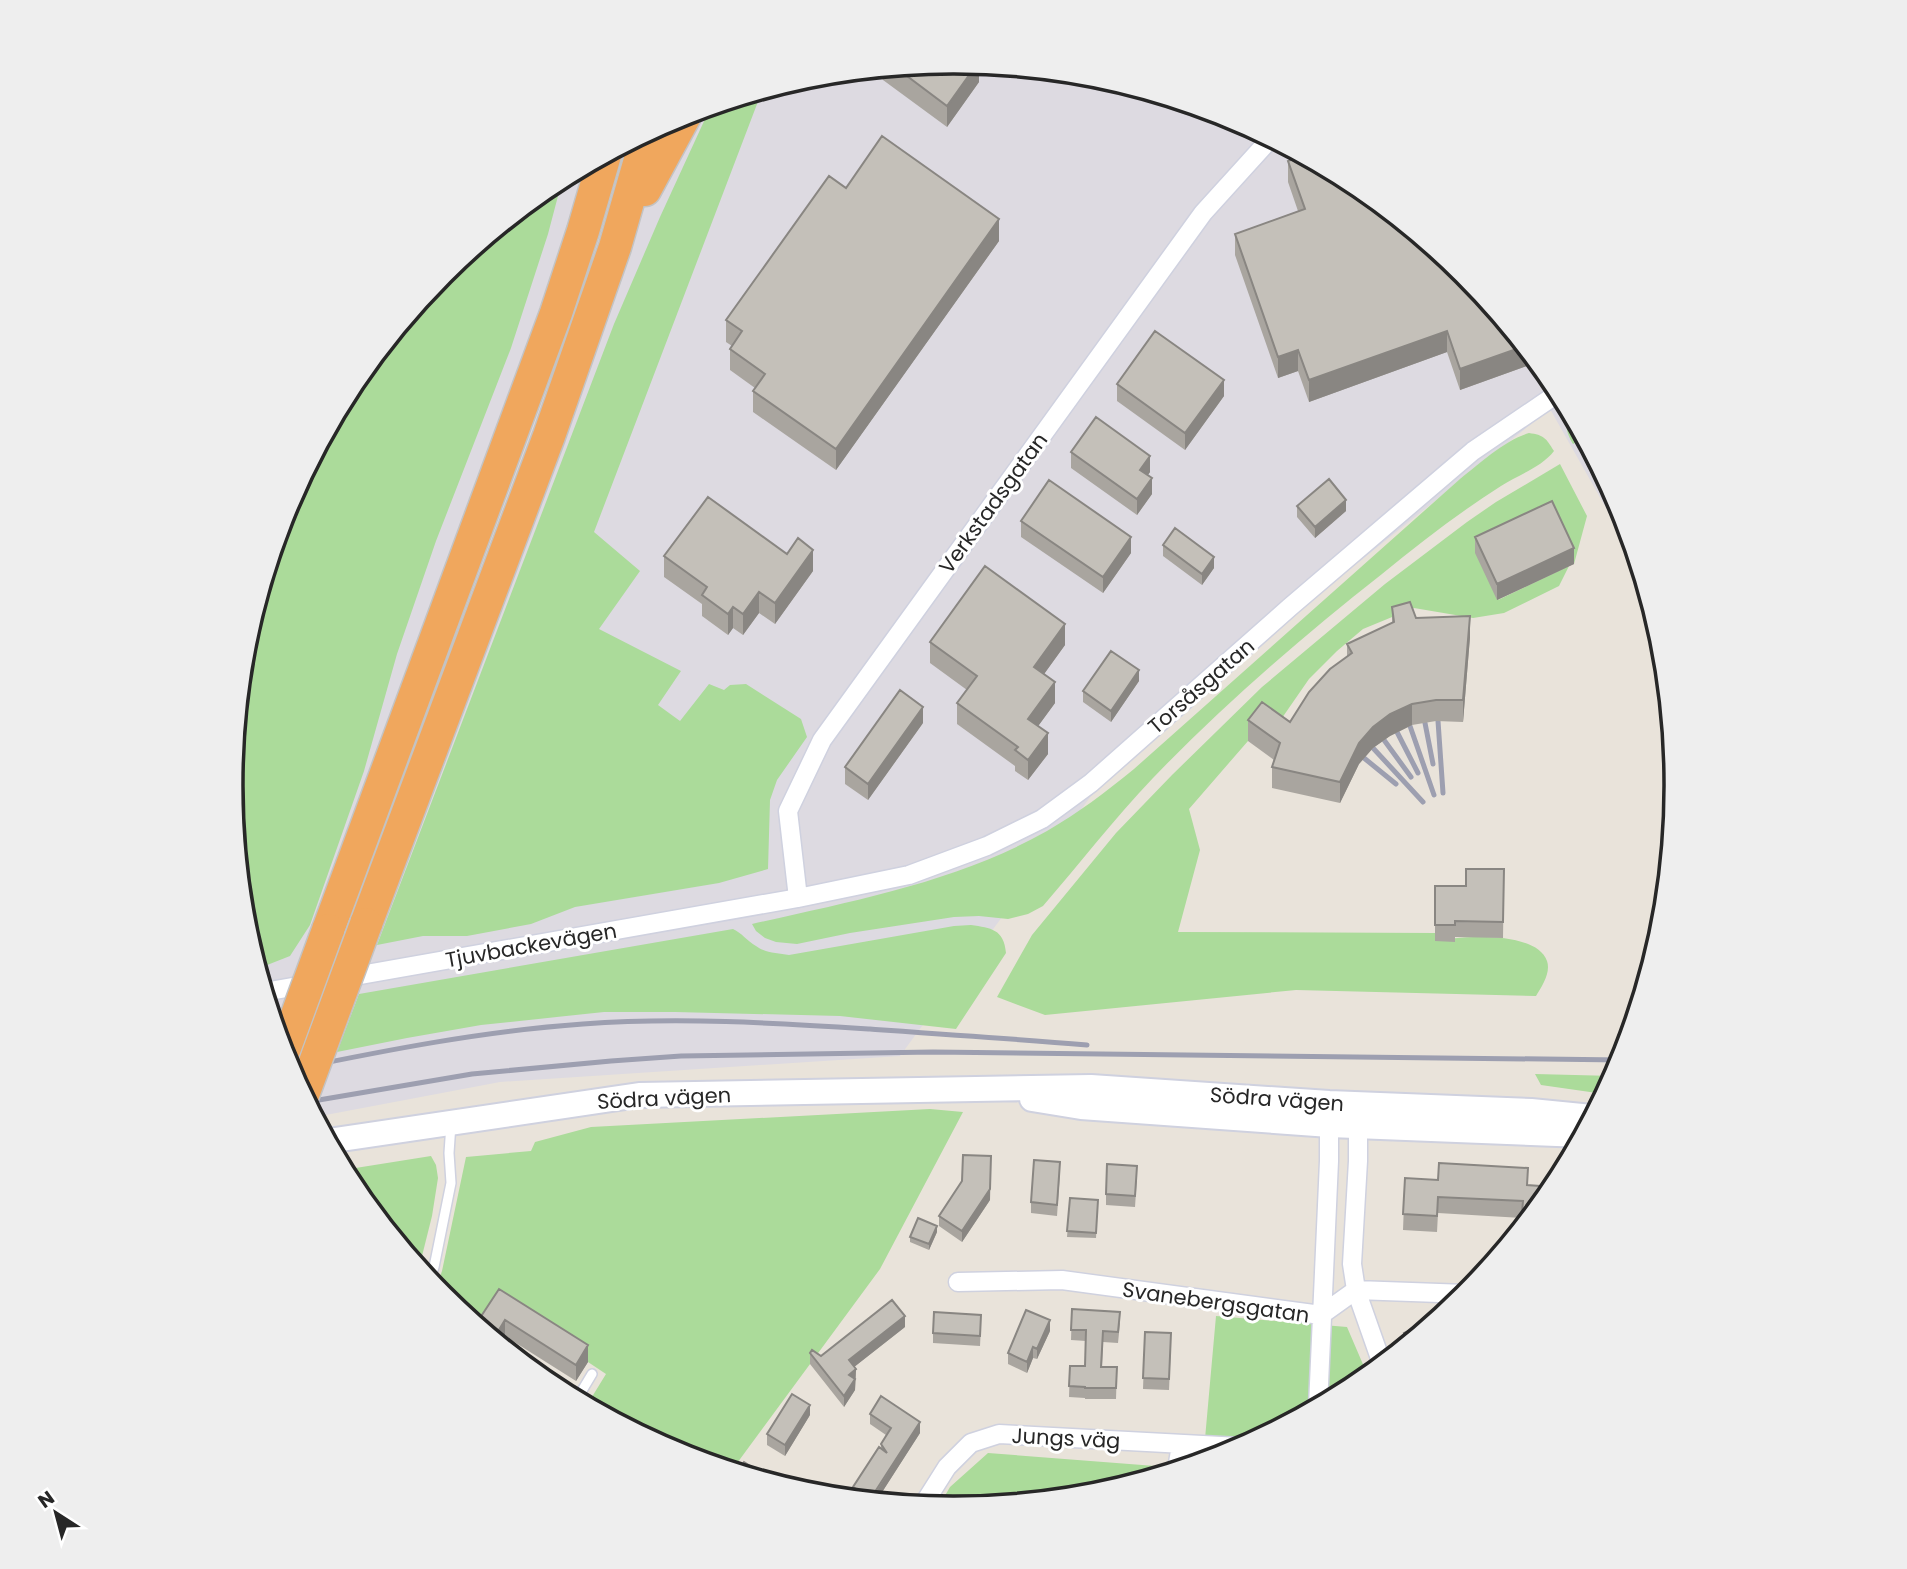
<svg xmlns="http://www.w3.org/2000/svg" width="1907" height="1569" font-family="Poppins,sans-serif">
	<style>
		.industrial { fill: #dddae1 }
		.green { fill: #abdb9a }
		.lines { fill: none; stroke-linecap: round; stroke-linejoin: round }
		.lane-casing { stroke: #cfd1df; stroke-width: 12 }
		.street-casing { stroke: #cfd1df; stroke-width: 21 }
		.secondary-casing { stroke: #cfd1df; stroke-width: 28 }
		.highway-casing { stroke: #c3c3c3; stroke-width: 35 }
		.lane { stroke: #fff; stroke-width: 9 }
		.street { stroke: #fff; stroke-width: 18 }
		.secondary { stroke: #fff; stroke-width: 24 }
		.highway { stroke: #f0a75d; stroke-width: 32 }
		.rail { stroke: #9d9fb0; stroke-width: 5 }
		.highway-bridge-casing { stroke: #c3c3c3; stroke-width: 35; stroke-linecap: butt }
		.highway-bridge { stroke: #f0a75d; stroke-width: 32 }
		.wall { fill: #a9a59f }
		.shaded-wall { fill: #898682 }
		.building { fill: #c4c0b9; stroke: #898682; stroke-width: 2 }
		.labels { text-anchor: middle; dominant-baseline: central; stroke-width: 6; stroke-linejoin: round; paint-order: stroke }
		.street-label { font-size: 21px; fill: #272727; stroke: #fff }
		.rim { fill: none; stroke: #272727; stroke-width: 3.5 }
	</style>
	<rect width="100%" height="100%" fill="#e9e3da"/>
	<!-- industrial -->
	<path class="industrial" d="M954 61 1095 75 1231 116 1356 183 1465 273 1555 383 1622 508 1626 522 1615 524 1550 409 1300 609 1091 796 900 1056 500 1082 315 1117 285 1061 244 925 230 784 244 643 285 507 352 382 442 273 552 183 677 116 813 75Z"/>
	<!-- green -->
	<path class="green" d="M762 91 594 532 640 571 599 629 681 671 658 705 680 721 709 684 724 690 730 685 746 684 801 719 807 737 777 780 770 800 768 869 719 883 575 907 531 924 467 936H423L377 945 614 324 660 217 711 106Z
		M563 177 548 234 511 348 436 541 397 654 364 771 310 925 290 956 257 969 244 925 230 784 244 643 285 507 352 382 442 273 552 183Z
		M1570 411 1584 438 1573 444C1566 432 1564 424 1570 411Z
		M1529 433C1544 435 1546 438 1554 451 1542 467 1518 475 1501 486 1460 512 1420 543 1382 574 1302 637 1224 704 1153 778 1114 819 1080 863 1043 906L1028 914 1008 919 979 916 954 917 850 933 797 944 776 942 765 938 756 931 752 924C852 901 957 882 1047 831 1078 813 1106 792 1134 769L1460 479C1480 463 1505 440 1529 433Z
		M1560 464 1587 516 1574 564 1552 517 1498 600 1569 566 1559 586 1504 613 1473 618 1414 608 1363 629 1337 651 1309 679 1273 731 1261 723 1248 741 1189 809 1200 850 1178 932 1435 933V941C1460 936 1536 930 1547 961 1551 973 1542 986 1536 996L1296 990 1045 1015 997 997 1032 935 1116 833 1172 775 1262 687 1385 584 1467 522 1496 502Z
		M971 925C991 928 1004 929 1006 953L956 1029 840 1016 675 1012H604L481 1025 407 1038 337 1052 359 994 733 929C742 933 747 941 756 946 765 953 778 953 789 955L954 926Z
		M1535 1074 1614 1076 1604 1094 1541 1085Z
		M930 1109 963 1112 880 1269 732 1470 676 1453 587 1405 606 1374 588 1362 488 1322 475 1313 470 1319 442 1296 436 1288 442 1271 466 1157 531 1151 535 1142 591 1127Z
		M431 1156 436 1165 438 1178 432 1216 419 1268 352 1186 343 1170Z
		M1216 1316 1347 1327 1368 1376 1355 1386 1230 1453 1203 1461Z
		M988 1453 1181 1468 1094 1494 953 1508 939 1506 950 1487Z"/>
	<g class="lines">
		<defs>
			<path id="lane" d="M429 1281 434 1267 451 1183 449 1153 451 1124
				M577 1399 592 1374"/>
			<path id="street" d="M798 898 788 811 822 740 1203 213 1271 138
				M264 992 798 898 909 875 987 846 1042 819 1091 783 1290 607 1473 451 1551 398 1561 394
				M1358 1117V1161L1352 1264 1356 1290 1382 1364
				M958 1282 1062 1280 1321 1315 1356 1290 1467 1294
				M1318 1406 1329 1161V1116
				M1177 1469 1181 1445
				M923 1505 947 1467 971 1443 999 1434 1240 1447"/>
			<path id="secondary" d="M1032 1099 1081 1107 1330 1125 1583 1135
				M328 1141 639 1095 1091 1087 1329 1103 1531 1111 1592 1117"/>
			<path id="highway" d="M645 190 686 114
				M366 924 549 436 615 247 648 132
				M328 930 556 313 583 231 605 155"/>
		</defs>
		<!-- lane casing -->
		<use href="#lane" class="lane-casing"/>
		<!-- street casing -->
		<use href="#street" class="street-casing"/>
		<!-- secondary casing -->
		<use href="#secondary" class="secondary-casing"/>
		<!-- highway casing -->
		<use href="#highway" class="highway-casing"/>
		<!-- lane -->
		<use href="#lane" class="lane"/>
		<!-- street -->
		<use href="#street" class="street"/>
		<!-- secondary -->
		<use href="#secondary" class="secondary"/>
		<!-- highway -->
		<use href="#highway" class="highway"/>
		<!-- rail -->
		<path class="rail" d="M1438 721 1443 793
			M1425 723 1433 764
			M1410 726 1434 795
			M1397 732 1418 773
			M1384 740 1411 777
			M1373 748 1423 802
			M1364 758 1396 784
			M290 1070C387 1050 484 1031 583 1024 679 1017 774 1023 870 1029 942 1034 1015 1039 1087 1045
			M307 1102 472 1074 611 1061 681 1056 933 1052 1622 1060"/>
		<defs>
			<path id="highway-bridge" d="M283 1053 328 930
				M303 1095 366 924"/>
		</defs>
		<!-- highway-bridge casing -->
		<use href="#highway-bridge" class="highway-bridge-casing"/>
		<!-- highway-bridge -->
		<use href="#highway-bridge" class="highway-bridge"/>
	</g>
	<!-- wall -->
	<path class="wall" d="M954 61 979 64V82L947 127 883 80 876 69Z
		M1288 161 1465 273 1538 362 1460 390 1447 352 1309 402 1298 371 1278 378 1235 255V234L1298 211 1288 182Z
		M846 188 999 241 836 470 753 412V391L755 388 730 370V349L732 346 726 342V320Z
		M1117 384 1224 396 1185 450 1117 401Z
		M1071 452 1150 472 1148 475 1152 494 1137 515 1071 468Z
		M1599 466 1622 508 1613 516 1599 477Z
		M1297 506 1346 511 1315 538 1297 517Z
		M1021 521 1131 553 1103 593 1021 537Z
		M1475 537 1574 564 1497 600 1475 553Z
		M1163 545 1214 568 1202 585 1163 556Z
		M787 554 813 571 775 624 759 613 743 635 733 628 728 635 702 616V604L664 577V556Z
		M1392 607 1416 618 1470 637 1463 722 1436 721 1412 725 1390 736 1373 748 1359 764 1340 803 1272 788V767L1274 760 1248 741V720L1290 722 1347 657V644L1392 623Z
		M930 642 1065 645 1044 674 1055 703 1038 726 1048 754 1028 780 1015 771V766L957 724V703L967 690 930 663Z
		M1139 681 1111 722 1083 702V691Z
		M923 723 868 800 845 784V767Z
		M1504 869 1503 938 1455 937V942L1435 941V886H1466Z
		M1060 1173 1057 1216 1031 1213V1202Z
		M1137 1177 1135 1207 1106 1205V1194Z
		M1405 1178 1528 1185 1555 1187 1522 1226V1218L1438 1213 1437 1232 1403 1230Z
		M1070 1198 1098 1200 1096 1238 1067 1237Z
		M990 1200 962 1242 939 1226V1216Z
		M937 1232 929 1250 910 1242V1237Z
		M499 1289 588 1362 576 1381 505 1336Z
		M1072 1309 1120 1323 1118 1343 1103 1342 1102 1367H1117L1116 1399H1085V1398L1069 1397 1070 1366H1085L1086 1341 1071 1340Z
		M1439 1317 1404 1346V1333Z
		M981 1326 980 1346 933 1343V1333Z
		M905 1327 854 1367 856 1369 855 1390 844 1407 810 1364V1353L821 1356Z
		M1050 1331 1037 1359 1033 1358 1027 1373 1008 1364V1353Z
		M1145 1332 1171 1344 1169 1390 1143 1389Z
		M870 1414 920 1433 877 1500 853 1498V1487L881 1449V1444L886 1435 870 1424Z
		M810 1415 785 1456 767 1445V1434Z"/>
	<!-- shaded-wall -->
	<path class="shaded-wall" d="M977 64H979V82L947 127V106Z
		M999 219V241L836 470V449Z
		M1447 331V352L1309 402V380Z
		M1525 346 1538 362 1460 390V369Z
		M1298 350V371L1278 378V357Z
		M1224 380V396L1185 450V433Z
		M1150 456V472L1140 486V470Z
		M1152 478V494L1137 515V499Z
		M1346 500V511L1315 538V527Z
		M1619 503 1623 512 1613 516V505Z
		M1131 537V553L1103 593V577Z
		M1574 548V564L1497 600V584Z
		M813 550V571L775 624V603Z
		M1214 557V568L1202 585V574Z
		M759 592V613L743 635V614Z
		M733 607V628L728 635V614Z
		M1470 616V637L1463 722V700Z
		M1065 624V645L1034 688V667Z
		M1139 670V681L1111 722V711Z
		M1055 682V703L1028 740V719Z
		M1412 704V725L1390 736 1373 748 1359 764 1340 803V782L1359 743 1373 727 1390 714Z
		M923 707V723L868 800V784Z
		M1048 733V754L1028 780V760Z
		M991 1156 990 1200 962 1242V1231Z
		M937 1226V1232L929 1250V1244Z
		M905 1316V1327L849 1371V1360Z
		M505 1320V1336L500 1344 494 1338Z
		M1050 1320V1331L1037 1359V1349Z
		M588 1345V1362L576 1381V1365Z
		M1033 1347V1358L1027 1373V1362Z
		M856 1369 855 1390 844 1407V1396L849 1375Z
		M810 1405V1415L785 1456V1445Z
		M920 1422V1433L877 1500H871Z"/>
	<!-- building -->
	<path class="building" d="M954 61 977 64 947 106 895 67Z
		M882 136 999 219 836 449 753 391 765 374 730 349 742 331 726 320 829 176 846 188Z
		M1303 155 1356 183 1465 273 1525 346 1460 369 1447 331 1309 380 1298 350 1278 357 1235 234 1305 209 1288 161Z
		M1155 331 1224 380 1185 433 1117 384Z
		M1096 417 1150 456 1140 470 1152 478 1137 499 1071 452Z
		M1599 466 1619 503 1613 505Z
		M1329 479 1346 500 1315 527 1297 506Z
		M1049 480 1131 537 1103 577 1021 521Z
		M708 497 787 554 798 538 813 550 775 603 759 592 743 614 733 607 728 614 702 595 707 587 664 556Z
		M1552 501 1574 548 1497 584 1475 537Z
		M1175 528 1214 557 1202 574 1163 545Z
		M985 566 1065 624 1034 667 1055 682 1028 719 1048 733 1028 760 1015 750 1018 747 957 703 977 676 930 642Z
		M1410 602 1416 618 1470 616 1463 700H1436L1412 704 1390 714 1373 727 1359 743 1340 782 1272 767 1280 743 1248 720 1262 702 1290 722 1309 692 1330 669 1352 653 1347 644 1394 622 1392 607Z
		M1111 651 1139 670 1111 711 1083 691Z
		M900 690 923 707 868 784 845 767Z
		M1466 869H1504L1503 922 1455 921V925H1435V886H1466Z
		M963 1155 991 1156 990 1189 962 1231 939 1216 962 1181Z
		M1034 1160 1060 1162 1057 1205 1031 1202Z
		M1439 1163 1528 1168 1527 1185 1555 1187 1532 1214 1522 1213 1523 1201 1438 1197 1437 1216 1403 1214 1405 1178 1438 1180Z
		M1107 1164 1137 1166 1135 1196 1106 1194Z
		M1070 1198 1098 1200 1096 1233 1067 1231Z
		M918 1218 937 1226 929 1244 910 1237Z
		M499 1289 588 1345 576 1365 505 1320 494 1338 476 1324Z
		M892 1300 905 1316 849 1360 856 1369 849 1375 855 1379 844 1396 810 1353 812 1350 821 1356Z
		M1072 1309 1120 1312 1118 1332 1103 1331 1101 1367H1117L1116 1388H1085V1387L1069 1386 1070 1366H1085L1086 1330H1071Z
		M1026 1310 1050 1320 1037 1349 1033 1347 1027 1362 1008 1353Z
		M934 1312 981 1315 980 1336 933 1333Z
		M1439 1317 1408 1342 1404 1333Z
		M1145 1332 1171 1333 1169 1379 1143 1378Z
		M792 1394 810 1405 785 1445 767 1434Z
		M881 1396 920 1422 871 1498 853 1487 879 1447 887 1453 881 1444 891 1428 870 1414Z
		M744 1462 777 1483 738 1471Z"/>
	<g class="labels">
		<!-- street labels -->
		<g class="street-label">
			<text transform="translate(993 503) rotate(-54)">Verkstadsgatan</text>
			<text transform="translate(1201 686) rotate(-41)">Torsåsgatan</text>
			<text transform="translate(531 945) rotate(-10)">Tjuvbackevägen</text>
			<text transform="translate(664 1098) rotate(-3)">Södra vägen</text>
			<text transform="translate(1277 1099) rotate(4)">Södra vägen</text>
			<text transform="translate(1216 1302) rotate(8)">Svanebergsgatan</text>
			<text transform="translate(1066 1438) rotate(3)">Jungs väg</text>
		</g>
	</g>
	<!-- crop -->
	<path d="M0 0H1907V1569H0ZM953 74H954A710 710 0 0 1 1664 784V786A710 710 0 0 1 954 1496H953A710 710 0 0 1 243 786V784A710 710 0 0 1 953 74Z" fill="#eee" fill-rule="evenodd"/>
	<path class="rim" d="M953 74H954A710 710 0 0 1 1664 784V786A710 710 0 0 1 954 1496H953A710 710 0 0 1 243 786V784A710 710 0 0 1 953 74Z"/>
	<!-- north arrow -->
	<g transform="translate(56 1513) rotate(324)" stroke="#ffffff" stroke-width="5" paint-order="stroke">
	<path d="M0-5L12 26L0 18L-12 26Z" fill="#272727"/>
	<text y="-10" font-size="19" font-weight="bold" text-anchor="middle" fill="#272727">N</text>
	</g>
</svg>
